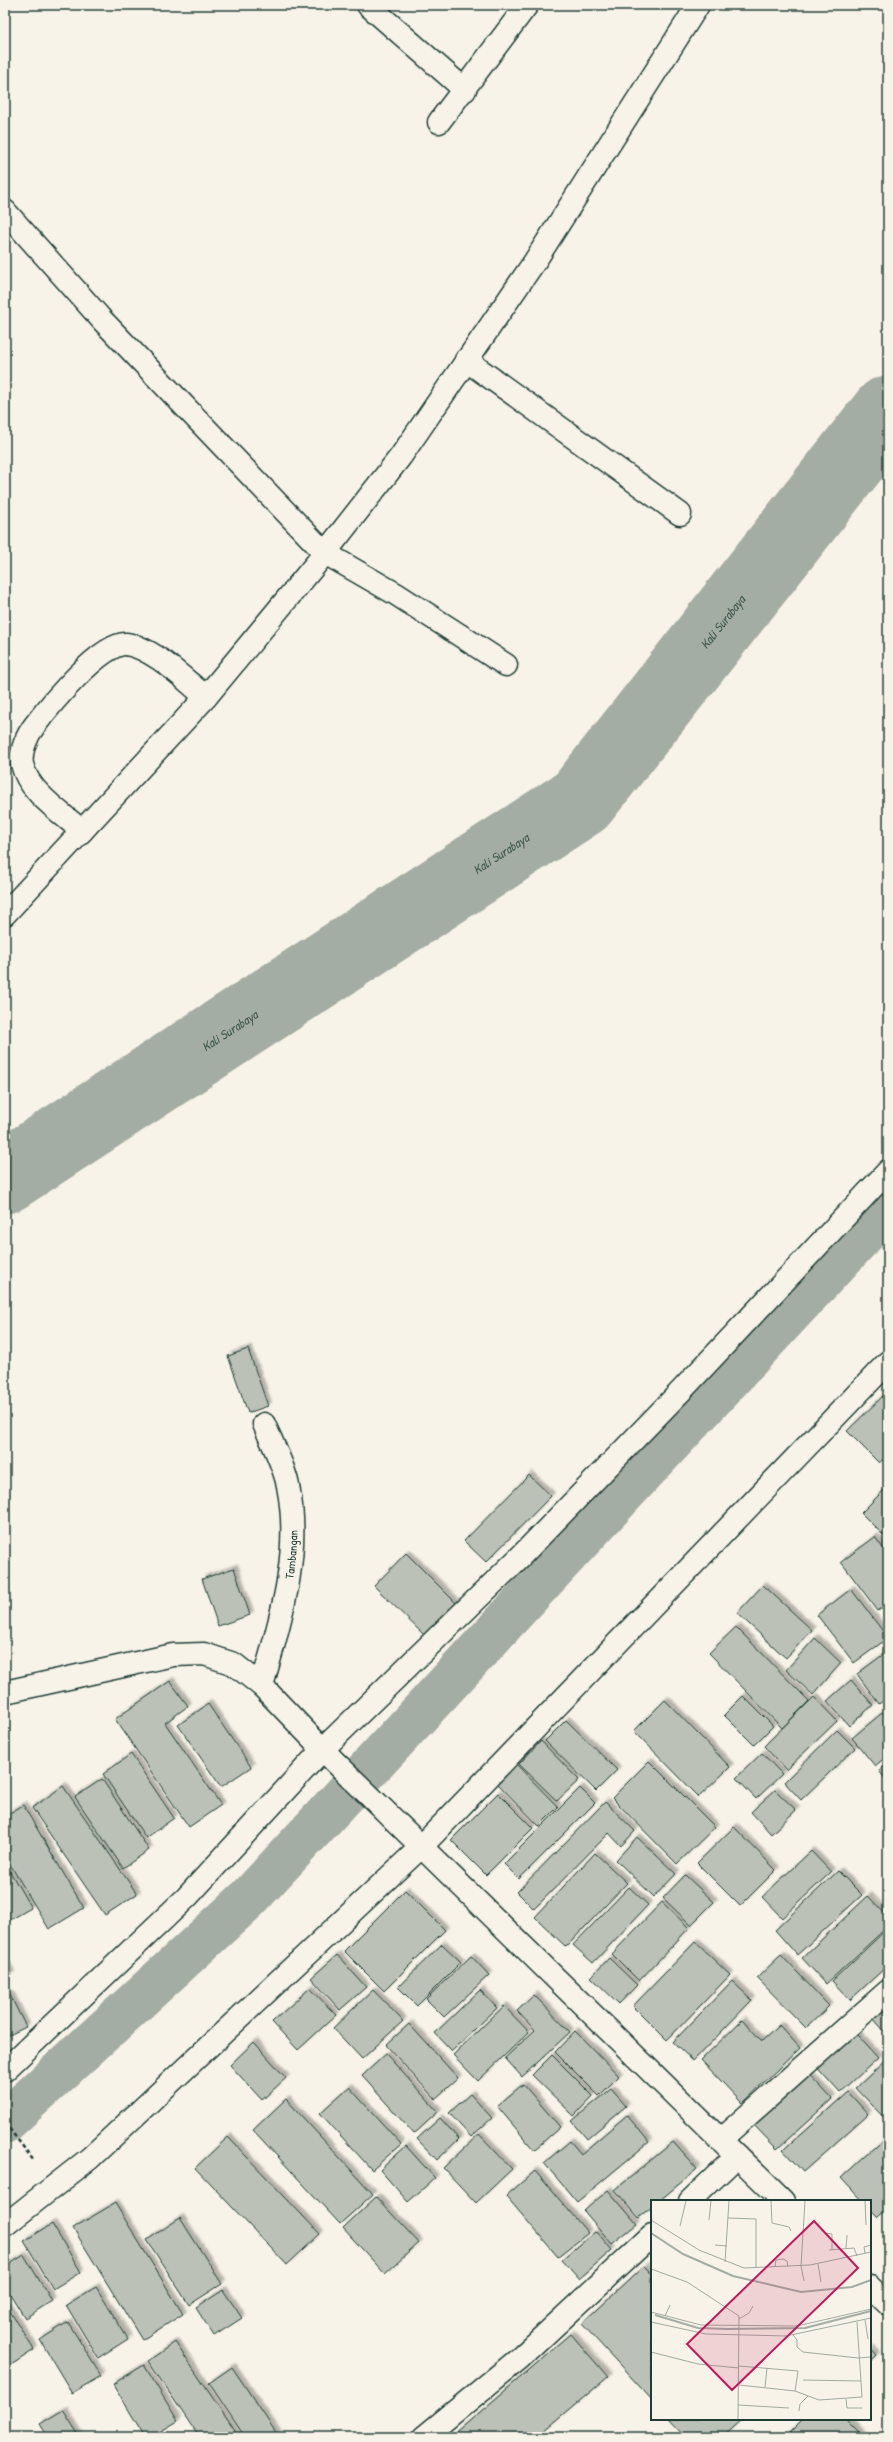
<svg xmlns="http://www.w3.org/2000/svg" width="893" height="2442" font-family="'Patrick Hand',sans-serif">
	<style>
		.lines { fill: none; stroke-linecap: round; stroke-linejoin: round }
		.canal { stroke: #a4ada3; stroke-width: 43 }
		.river { stroke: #a4ada3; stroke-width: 73 }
		.building { fill: #bbc1b6; stroke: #1f3d34; filter: url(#shadow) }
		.street-casing { stroke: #1f3d34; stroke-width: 25 }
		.path { stroke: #1f3d34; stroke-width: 2.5; stroke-dasharray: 4 3; stroke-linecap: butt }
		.street { stroke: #f7f3e8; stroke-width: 22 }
		.labels { text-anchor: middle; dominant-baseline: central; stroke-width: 3; stroke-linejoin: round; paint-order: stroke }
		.street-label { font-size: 12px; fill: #1f3d34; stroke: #f7f3e8 }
		.water-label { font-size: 13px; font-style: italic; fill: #405950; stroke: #f7f3e8 }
		.inset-river { fill: none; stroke: #a4ada3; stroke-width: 2 }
		.inset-road { fill: none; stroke: #a1aaa0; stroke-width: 1 }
		.view { fill: #c2185b; fill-opacity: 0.15; stroke: #c2185b; stroke-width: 2 }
		.inset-edge { fill: none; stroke: #1f3d34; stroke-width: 2 }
	</style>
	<defs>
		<filter id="shadow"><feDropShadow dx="3.5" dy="-3.5" stdDeviation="1" flood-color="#0004"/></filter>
	</defs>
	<rect width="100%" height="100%" fill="#f7f3e8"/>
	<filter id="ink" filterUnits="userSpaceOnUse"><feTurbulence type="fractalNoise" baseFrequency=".025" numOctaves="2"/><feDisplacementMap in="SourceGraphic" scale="8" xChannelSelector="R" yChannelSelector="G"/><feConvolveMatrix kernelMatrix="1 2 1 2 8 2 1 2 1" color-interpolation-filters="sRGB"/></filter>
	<g filter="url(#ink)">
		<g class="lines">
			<!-- canal -->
			<path class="canal" d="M5 2122 249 1898 888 1208"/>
			<!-- river -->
			<path class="river" id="s1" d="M5 1177 581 801 888 412"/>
		</g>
		<!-- building -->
		<path class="building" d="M248 1349 268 1406 248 1413 228 1356Z
			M886 1393 888 1395V1455L879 1463 847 1431Z
			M529 1475 551 1496 486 1562 464 1541Z
			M888 1486V1540L861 1513Z
			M875 1537 888 1555V1603L878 1611 841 1562Z
			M406 1553 459 1606 427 1638 374 1586Z
			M234 1568 250 1615 218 1626 202 1579Z
			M763 1585 812 1630 786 1658 737 1613Z
			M851 1589 888 1638 854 1663 817 1615Z
			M736 1627 809 1701 782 1728 709 1653Z
			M815 1638 841 1663 813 1695 786 1670Z
			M888 1651V1697L879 1704 857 1674Z
			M851 1680 873 1705 849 1726 827 1701Z
			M170 1681 188 1706 165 1723 221 1805 189 1827 115 1719Z
			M743 1696 773 1726 754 1745 724 1715Z
			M814 1697 837 1721 786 1770 764 1746Z
			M665 1700 730 1767 699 1797 634 1731Z
			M208 1704 251 1767 221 1787 178 1725Z
			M888 1708V1755L875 1766 852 1738Z
			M566 1720 617 1770 596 1791 545 1741Z
			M837 1730 855 1748 801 1800 784 1782Z
			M541 1741 579 1780 557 1801 519 1764Z
			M762 1753 782 1774 756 1799 736 1778Z
			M131 1754 174 1818 146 1838 103 1774Z
			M649 1761 715 1827 677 1864 612 1798Z
			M515 1763 558 1807 539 1826 496 1782Z
			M888 1763V1782L879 1771Z
			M102 1779 149 1850 123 1868 75 1797Z
			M63 1786 137 1894 105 1915 32 1808Z
			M580 1788 595 1803 519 1879 504 1864Z
			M775 1790 796 1810 771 1834 751 1812Z
			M498 1793 533 1828 486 1875 451 1840Z
			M605 1802 635 1831 621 1846 609 1833 534 1909 517 1892Z
			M23 1805 84 1908 49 1929 5 1856V1816Z
			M734 1827 776 1870 740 1906 697 1863Z
			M637 1837 676 1874 654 1897 616 1860Z
			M811 1851 831 1872 782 1918 762 1897Z
			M595 1853 627 1883 566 1947 535 1917Z
			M5 1863 31 1908 5 1923Z
			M838 1871 862 1895 797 1955 775 1930Z
			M685 1875 714 1902 691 1925 663 1898Z
			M629 1887 648 1905 593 1963 573 1945Z
			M405 1890 445 1930 384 1991 344 1951Z
			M868 1896 888 1917V1926L826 1984 802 1958Z
			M662 1902 689 1928 639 1981 612 1954Z
			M888 1928V1965L850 2000 832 1981Z
			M695 1942 730 1975 667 2040 633 2006Z
			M442 1944 461 1962 417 2006 398 1987Z
			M337 1955 366 1987 340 2010 311 1978Z
			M781 1955 829 2006 806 2028 757 1978Z
			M471 1956 489 1975 444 2017 426 1999Z
			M609 1958 637 1985 619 2004 591 1977Z
			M5 1963 11 1975 5 1978Z
			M732 1981 752 2000 693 2061 673 2042Z
			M310 1988 336 2015 298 2050 272 2022Z
			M373 1990 403 2021 362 2059 333 2028Z
			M480 1990 497 2008 452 2051 435 2033Z
			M9 1993 26 2027 5 2037V1996Z
			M534 1995 570 2032 522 2077 505 2058 535 2030 517 2011Z
			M888 1997V2035L869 2014Z
			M504 2006 529 2032 478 2081 453 2055Z
			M742 2020 762 2041 779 2025 800 2048 742 2103 701 2060Z
			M409 2024 458 2078 435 2099 386 2045Z
			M849 2026 878 2058 840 2093 811 2061Z
			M575 2031 619 2076 599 2096 555 2052Z
			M254 2042 286 2078 262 2100 230 2065Z
			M386 2054 438 2112 414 2134 362 2076Z
			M552 2055 593 2096 574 2116 532 2075Z
			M888 2058V2122L856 2088Z
			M805 2070 832 2099 777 2149 749 2120Z
			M523 2084 560 2127 534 2150 497 2106Z
			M349 2087 401 2144 372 2170 320 2113Z
			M611 2089 626 2106 587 2139 572 2121Z
			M848 2092 868 2114 803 2172 783 2150Z
			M470 2094 492 2118 471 2137 449 2113Z
			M286 2099 373 2194 340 2224 253 2130Z
			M627 2115 649 2142 577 2202 544 2163 570 2141 581 2154Z
			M440 2118 459 2139 437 2160 417 2139Z
			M479 2134 512 2169 476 2203 443 2168Z
			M888 2135V2209L878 2218 870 2210V2201H862L841 2178Z
			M228 2137 320 2234 287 2265 195 2168Z
			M673 2142 697 2169 659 2201H652V2207L639 2218 615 2190Z
			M406 2146 435 2178 408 2202 380 2170Z
			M535 2171 588 2233 558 2257 506 2196Z
			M608 2190 637 2224 612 2244 584 2211Z
			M376 2197 419 2243 385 2274 343 2228Z
			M115 2203 183 2314 142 2340 73 2228Z
			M180 2218 222 2284 189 2305 147 2240Z
			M52 2224 81 2272 53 2289 24 2241Z
			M596 2231 612 2250 579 2279 562 2260Z
			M24 2255 52 2301 25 2318 5 2286V2267Z
			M644 2266 652 2274V2400L582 2324Z
			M96 2287 128 2339 98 2358 66 2305Z
			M223 2290 242 2318 214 2336 196 2308Z
			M5 2303 34 2350 5 2369Z
			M68 2322 101 2376 72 2393 40 2340Z
			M571 2334 608 2377 537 2437H451Z
			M175 2342 239 2437H199L148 2361Z
			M870 2348 877 2356 870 2363Z
			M144 2365 178 2421 151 2437H145L113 2384Z
			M232 2367 279 2437H245L209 2383Z
			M63 2410 80 2437H48L40 2424Z
			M669 2419H743L723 2437H686Z
			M804 2419H845L863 2437H786Z"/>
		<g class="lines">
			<defs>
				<g id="street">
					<path d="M368 5 465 90"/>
					<path d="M439 122 527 5"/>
					<path d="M5 211 103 321 325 553 396 594 506 665"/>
					<path d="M466 360 680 514"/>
					<path d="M82 831C62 813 28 792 22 764 20 751 27 735 35 725 50 705 102 642 126 644 152 647 185 680 206 697"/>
					<path d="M5 914 206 697 325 553 401 456 535 261 698 5"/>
					<path id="s2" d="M262 1686C280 1621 302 1554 288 1486 284 1465 272 1443 264 1424"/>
					<path d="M5 1692 173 1655 204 1654 234 1664 262 1686 334 1761 783 2201"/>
					<path d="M5 2070 187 1897 323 1749 519 1558 681 1391 888 1171"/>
					<path d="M720 2140 888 1991"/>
					<path d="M690 2201 737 2156"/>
					<path d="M5 2225 90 2158 421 1847 888 1362"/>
					<path d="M870 2287 888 2304"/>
					<path d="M424 2437 520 2358 652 2235"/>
				</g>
			</defs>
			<!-- street casing -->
			<use href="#street" class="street-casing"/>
			<!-- path -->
			<path class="path" d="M5 2123 34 2161"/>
			<!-- street -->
			<use href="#street" class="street"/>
		</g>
	</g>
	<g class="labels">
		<!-- street labels -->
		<g class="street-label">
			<text stroke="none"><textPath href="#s2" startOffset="135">Tambangan</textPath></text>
		</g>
		<!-- water labels -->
		<g class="water-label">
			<text stroke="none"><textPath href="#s1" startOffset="916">Kali Surabaya</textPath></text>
			<text stroke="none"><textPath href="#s1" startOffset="592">Kali Surabaya</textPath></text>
			<text stroke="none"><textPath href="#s1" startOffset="268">Kali Surabaya</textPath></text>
		</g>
	</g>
	<!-- overview -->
	<g transform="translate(651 2200)">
		<rect width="220" height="220" fill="#f7f3e8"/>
		<path class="inset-river" d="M0 33 32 54 82 76 150 92 201 87 220 80M4 115 47 128 77 129 154 128 220 111"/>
		<path class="inset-road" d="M120 1 121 23 138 27 140 31M214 1 215 25M77 18 105 19V68M0 20 48 50 93 68 159 65 220 52M58 20 60 1M29 26 35 1M174 33 181 34V50M64 45 76 46M195 48 196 35M178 50 203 48 206 56M214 53 213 47 220 45M74 62 78 1M167 64 170 82M124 67 125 60 132 59 136 61 137 67M0 69 36 82 88 116 87 219M153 81 150 66 154 1M0 112 50 125 146 126 220 109M14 116 19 105M88 119 98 113 102 106M214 120 217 139M0 122 55 134 135 136 220 118M142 135 146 140V147L152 152 207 158 220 157M0 152 47 164 88 168M88 166 147 171 144 191M152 180 210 181M88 185 144 191 168 200 211 197 206 122M114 187 116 168M195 199 196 208H211M87 205 138 208M148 211 149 204 157 196"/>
		<path class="view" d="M163 21 207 68 81 190 36 144Z"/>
		<rect width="220" height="220" class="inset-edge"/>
	</g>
	<!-- margin -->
	<rect width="893" height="2442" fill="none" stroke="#f7f3e8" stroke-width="20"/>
	<rect x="10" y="10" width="873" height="2422" fill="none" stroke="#1f3d34" stroke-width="1.5" filter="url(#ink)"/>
</svg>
